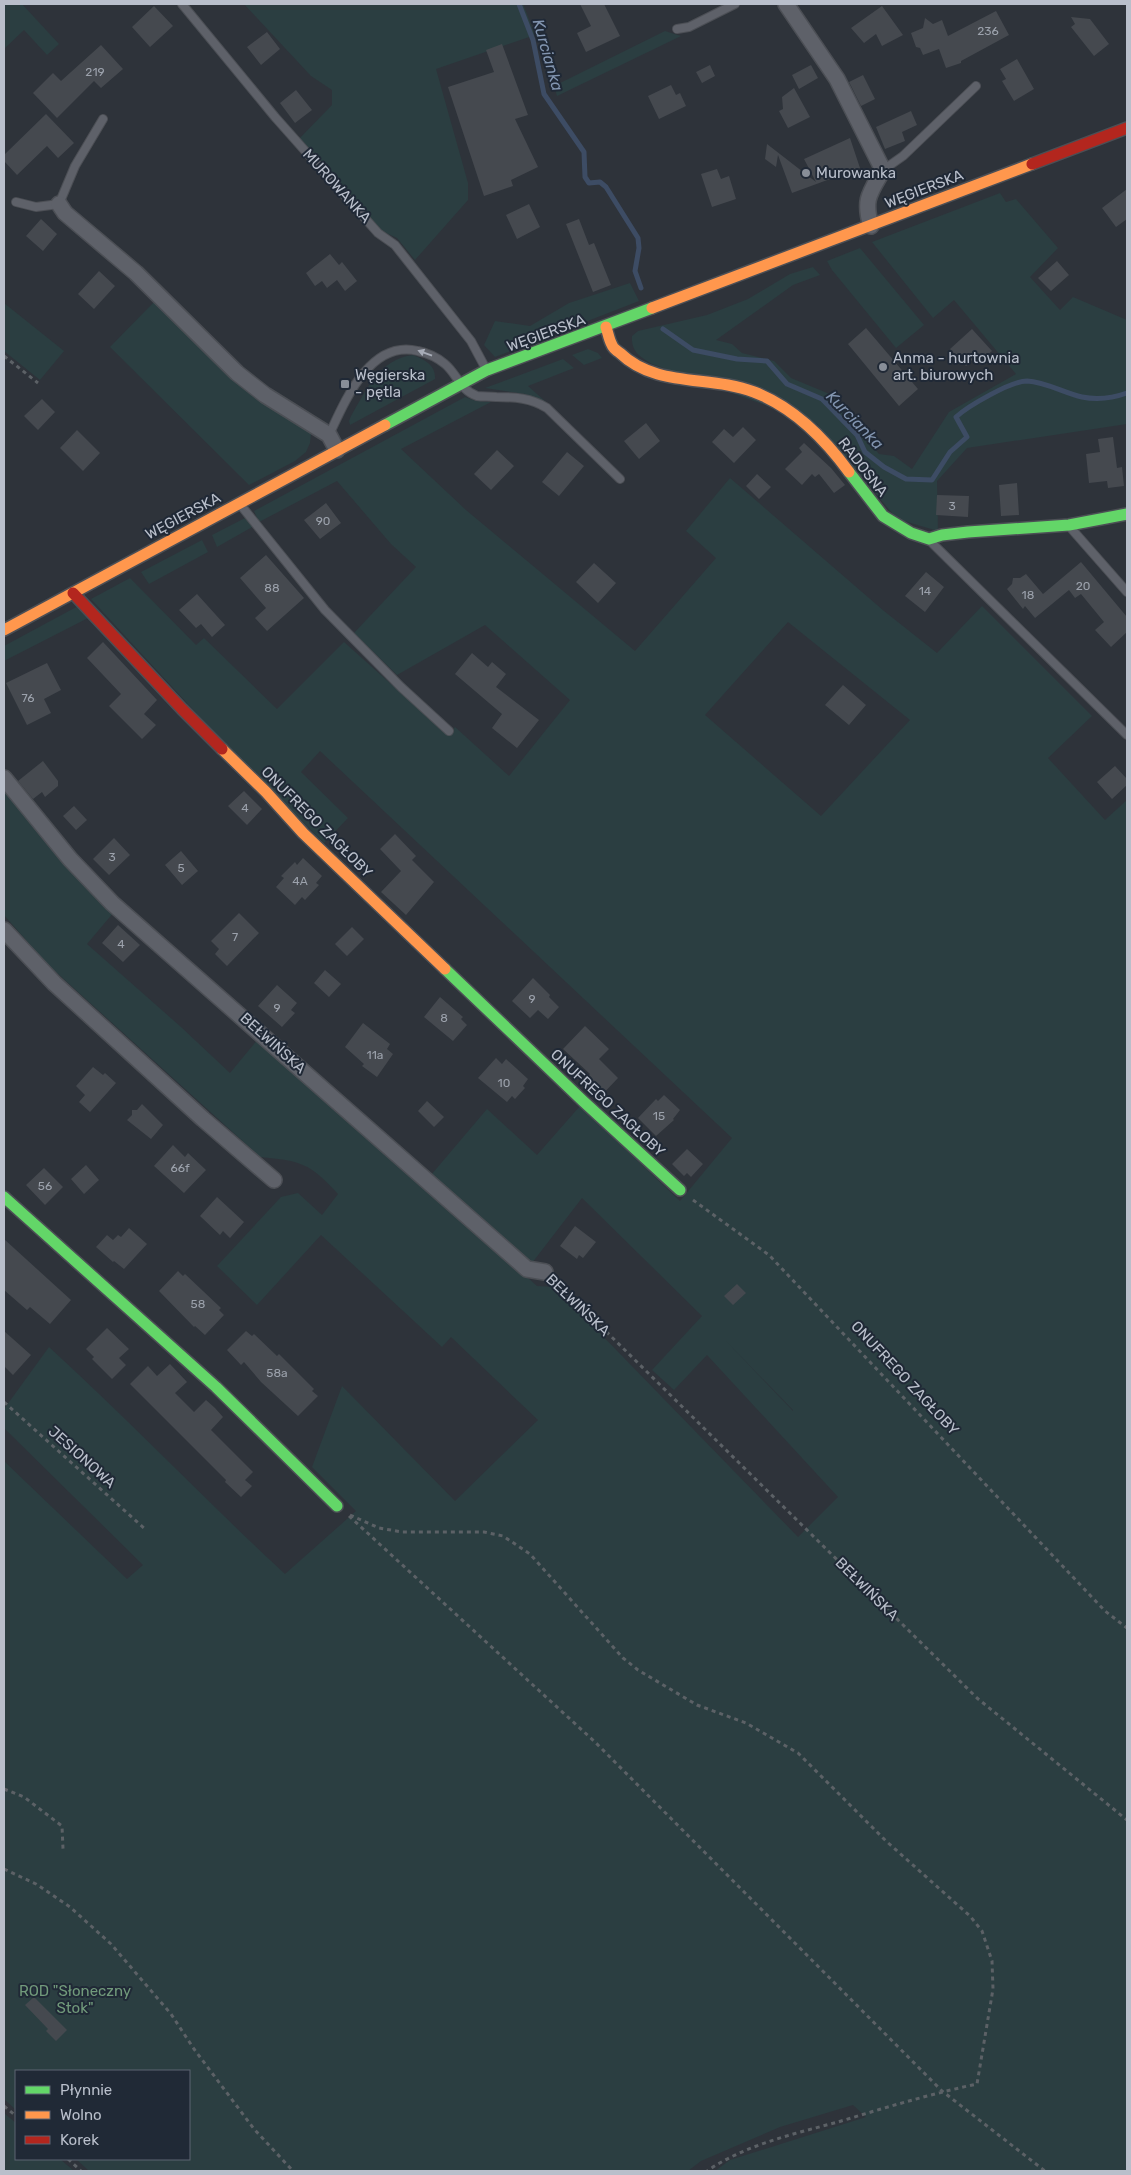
<svg xmlns="http://www.w3.org/2000/svg" width="1131" height="2175" font-family="Rubik,sans-serif">
	<style>
		.green { fill: #2b3e41; fill-rule: evenodd }
		.lines { fill: none; stroke-linecap: round; stroke-linejoin: round }
		.stream { stroke: #3d4c64; stroke-width: 5 }
		.building { fill: #45494f }
		.lane-casing { stroke: #4c4f55; stroke-width: 10 }
		.street-casing { stroke: #4c4f55; stroke-width: 18 }
		.fast-casing { stroke: #4c4f55; stroke-width: 14 }
		.slow-casing { stroke: #4c4f55; stroke-width: 14 }
		.jam-casing { stroke: #4c4f55; stroke-width: 14 }
		.path { stroke: #5c6166; stroke-width: 3; stroke-dasharray: 4 4; stroke-linecap: butt }
		.lane { stroke: #5e6169; stroke-width: 8 }
		.street { stroke: #5e6169; stroke-width: 15 }
		.fast { stroke: #63d668; stroke-width: 11 }
		.slow { stroke: #ff974d; stroke-width: 11 }
		.jam { stroke: #b3261e; stroke-width: 11 }
		.oneway { fill: #a7acb7 }
		.poi-dot { fill: #888e98; stroke: #202936; stroke-width: 2 }
		.labels { text-anchor: middle; dominant-baseline: central; stroke-width: 4; stroke-linejoin: round; paint-order: stroke }
		.number-label { font-size: 12px; fill: #9ca2ac }
		.poi-label { font-size: 15px; fill: #b9bfcb; stroke: #202936; text-anchor: start }
		.street-label { font-size: 15px; fill: #b9bfcb; stroke: #202936 }
		.park-label { font-size: 15px; fill: #719a7b; stroke: #202936 }
		.water-label { font-size: 16px; font-style: italic; fill: #8295b0; stroke: #202936 }
	</style>
	<rect width="100%" height="100%" fill="#2e333a"/>
	<!-- green -->
	<path class="green" d="M4 4H22L59 44 47 55 24 30 4 49Z
		M244 4H523L535 35 436 69 468 183V200L415 260 397 238 382 231 298 140 332 105V90L311 76Z
		M665 31 681 36 557 96 554 86Z
		M1000 193 1006 202 1016 199 1058 248 1030 277 1060 310 1073 297 1127 320V424L967 448 937 481 938 531 897 519 817 424 652 364C640 357 631 352 632 336L638 331 707 315 748 299 790 274 813 267 820 275 793 285 716 340 732 344 742 353 774 361 791 378 832 395 859 420 861 433 879 454 894 456 912 469 949 412 1016 374 954 300 933 318 872 242Z
		M860 248 924 325 896 348 832 270 827 261Z
		M630 283 639 301 495 357 484 345 495 321 530 326 569 303Z
		M157 299 235 382 260 401 271 404 307 426 311 434 310 443 306 452 295 461 249 485 110 347Z
		M4 303 64 351 40 380 4 351Z
		M588 349 598 353 602 358 584 365 572 355Z
		M413 355C425 360 436 365 435 379L350 425 349 421 351 416C366 391 379 359 413 355Z
		M563 359 574 368 528 386 546 402 525 394 485 388Z
		M465 397 476 401 491 402 401 449 466 510 635 651 716 558 686 531 730 478 884 611 937 653 982 606 1092 716 1048 758 1105 820 1127 800V2171H715L730 2160 866 2117 853 2105 780 2127 701 2161 688 2171H89L76 2159H189V2071H16V2110L4 2099V1461L127 1579 143 1565 4 1428V1409L49 1347C130 1421 205 1500 285 1574L356 1511 312 1467 342 1386 455 1501 538 1420 451 1337 442 1347 321 1235 257 1305 217 1266 281 1197 298 1193 322 1215 338 1194C310 1163 301 1161 260 1157L46 963 4 915V786L114 912 87 944 181 1027 230 1073 259 1038 537 1286 555 1287 798 1537 838 1497 707 1355 674 1390 652 1370 702 1316 582 1198 532 1263 431 1175 487 1109 537 1155 580 1106 680 1201 732 1138 320 751 301 772 348 818 324 843 233 753 91 599 130 578 196 645 204 638 277 709 344 642 448 735 455 727 509 776 570 700 485 625 397 675 354 633 416 567 391 544 337 481 259 522 254 511ZM788 622 910 720 821 816 705 715ZM723 1338 793 1410V1411Z
		M245 518 254 526 217 547 212 535Z
		M202 540 208 552 149 584 141 572Z
		M80 605 90 617 4 661V646Z
		M4 2113 16 2123V2159H60L74 2171H4Z"/>
	<g class="lines">
		<!-- stream -->
		<path class="stream" d="M519 4 533 40 544 94 584 152 585 177 589 183 600 182 606 187 638 238 639 248 635 271 641 288
			M663 329 693 350 737 359 767 361 787 384 822 399 857 435 865 452 884 467 906 479 932 480 950 452 967 437 956 417C968 406 1011 381 1027 381 1046 382 1064 393 1082 397 1097 400 1113 398 1127 393"/>
	</g>
	<!-- building -->
	<path class="building" d="M580 4H604L620 36 586 52 577 33 591 26Z
		M154 6 173 26 150 47 132 27Z
		M882 6 903 35 882 46 876 34 864 43 851 28Z
		M996 11 1009 35 961 61V63L946 68 939 49 923 55 920 48 916 47 911 33 923 28 925 18 933 24 942 20 948 36Z
		M1071 17 1090 19 1109 44 1094 56 1071 27 1075 24Z
		M267 32 280 49 261 65 247 47Z
		M502 44 528 115 515 119 538 167 511 180 513 186 484 196 448 87 494 72 486 50Z
		M101 45 123 69 101 88 94 81 57 118 33 93 53 73 61 81Z
		M1017 59 1034 89 1014 101 1002 81 1006 79 1000 69Z
		M710 65 715 76 702 83 696 72Z
		M811 65 818 78 799 89 792 75Z
		M863 75 875 99 861 106 849 82Z
		M671 85 676 95 680 93 686 106 659 119 648 96Z
		M794 88 810 117 788 128 779 111 783 109 782 97Z
		M296 90 312 110 295 123 280 103Z
		M911 111 917 125 902 132 905 141 885 149 876 127Z
		M46 114 74 143 58 158 47 146 17 175 4 161V155Z
		M850 138 860 168 792 193 778 155 776 167 765 159 767 144 816 182 804 159Z
		M717 169 721 179 729 176 736 199 712 207 701 174Z
		M1127 189V219L1116 227 1102 208Z
		M529 204 540 227 517 239 506 215Z
		M41 219 57 234 43 251 26 236Z
		M579 219 589 245 594 243 611 285 593 292 566 224Z
		M330 254 339 265 342 262 357 281 345 291 337 280 327 288 322 281 315 286 306 273Z
		M1057 261 1069 275 1051 291 1038 278Z
		M99 271 115 286 94 309 78 294Z
		M866 328 918 389 899 406 848 344Z
		M972 329 992 351 977 364 973 359 966 366 950 349Z
		M42 399 55 412 38 430 24 416Z
		M646 423 660 441 639 459 624 441Z
		M743 427 756 440 734 463 712 442 724 429 733 437Z
		M77 430 100 453 83 471 60 448Z
		M1113 437 1117 468 1122 467 1124 486 1108 488 1107 481 1089 483 1086 454 1100 452 1098 439Z
		M804 443 831 468 845 485 834 493 819 474 815 477 812 474 802 485 785 469 802 452 799 448Z
		M497 450 514 466 491 490 474 474Z
		M567 452 584 466 559 496 542 482Z
		M757 474 771 487 759 499 746 486Z
		M1017 483 1019 515 1001 516 999 485Z
		M937 495 969 496 968 517 936 515Z
		M326 503 341 523 320 539 304 520Z
		M266 555 304 598 267 631 255 618 266 608 240 578Z
		M1081 562 1127 617V632L1111 647 1095 630 1104 622 1081 594 1075 598 1069 590 1035 618 1025 606 1023 609 1007 589 1012 584 1013 578H1020L1026 574 1043 594Z
		M594 563 616 583 598 603 576 582Z
		M926 572 944 587 925 612 905 596Z
		M197 594 225 625 212 637 201 624 196 628 179 610Z
		M103 642 157 700 144 714 156 725 142 739 109 706 121 694 87 658Z
		M472 653 488 667 492 662 506 674 496 687 539 720 517 748 492 728 502 714 455 674Z
		M47 663 61 690 44 699 51 713 27 725 6 683Z
		M843 685 866 705 849 725 825 705Z
		M43 761 58 781V786L45 797 42 792 33 799 18 781Z
		M1115 766 1127 779V785L1112 799 1097 782Z
		M244 791 262 809 247 825 228 806Z
		M74 806 87 820 76 830 63 816Z
		M395 834 416 856 412 860 434 882 406 915 381 892 401 871 380 849Z
		M114 838 130 855 109 875 93 859Z
		M181 851 198 871 182 885 165 865Z
		M303 858 322 876 316 883 319 885 305 900 302 897 295 905 276 887 284 878 281 876 295 862 297 865Z
		M239 913 259 933 227 966 215 954 219 949 211 941Z
		M118 925 140 945 123 962 102 943Z
		M352 927 364 939 347 956 335 944Z
		M325 970 341 984 329 997 314 983Z
		M533 978 550 995 549 997 559 1007 548 1019 538 1010 530 1018 512 1001Z
		M277 985 297 1003 291 1010 295 1013 282 1027 258 1006Z
		M440 997 463 1017 461 1019 467 1025 453 1041 424 1017Z
		M363 1023 390 1044 387 1049 393 1054 377 1077 362 1066 364 1064 345 1047Z
		M585 1026 609 1049 599 1059 618 1078 599 1098 582 1082 590 1074 563 1049Z
		M496 1058 502 1064 506 1059 528 1079 523 1086 525 1088 515 1099 512 1096 507 1102 478 1078Z
		M93 1067 103 1075 105 1073 116 1083 90 1112 79 1102 85 1095 76 1086Z
		M664 1095 680 1110 673 1119 674 1120 656 1136 638 1118 656 1099 658 1101Z
		M427 1101 444 1117 434 1127 418 1111Z
		M142 1104 163 1125 151 1139 127 1120 132 1115V1110H137Z
		M173 1145 185 1157 188 1153 206 1170 184 1193 154 1166Z
		M687 1149 703 1164 691 1177 687 1173 684 1176 672 1164Z
		M86 1165 99 1180 84 1194 71 1179Z
		M44 1168 63 1187 45 1205 26 1185Z
		M217 1197 244 1222 230 1238 223 1231 220 1235 200 1216Z
		M575 1226 596 1242 583 1258 579 1255 577 1259 560 1246Z
		M129 1228 147 1244 124 1269 114 1261 113 1262 96 1247 107 1235 113 1240 118 1235 121 1237Z
		M4 1239 71 1300 50 1324 30 1307 27 1310 4 1290Z
		M178 1271 183 1276 185 1274 221 1308 219 1310 224 1315 205 1335 195 1326 194 1327 159 1291Z
		M737 1284 746 1293 733 1305 724 1296Z
		M107 1328 129 1349 119 1358 126 1365 112 1379 92 1359 94 1357 86 1349Z
		M4 1331 31 1355 13 1375 4 1366Z
		M246 1331 252 1336 254 1334 277 1356 279 1354 314 1389 312 1391 318 1396 298 1416 261 1382 244 1362 241 1365 227 1350Z
		M170 1364 187 1382 175 1393 194 1412 206 1400 215 1408 223 1417 211 1430 253 1472 245 1480 252 1486 241 1497 225 1482 226 1480 130 1384 148 1366 157 1376Z
		M34 1997 67 2030 56 2041 46 2031 48 2029 25 2005Z"/>
	<g class="lines">
		<defs>
			<path id="lane" d="M182 4 275 117 378 233 395 245 471 341 486 369
				M677 29 689 27 735 4
				M883 170 903 156 976 86
				M16 202 36 207 59 204 75 166 103 119
				M329 435C345 401 370 339 418 351 427 353 437 357 445 364 457 374 460 390 477 396 483 397 490 396 496 397 515 397 531 398 547 408L620 479
				M239 503 325 610 401 687 449 731
				M1069 526 1127 592
				M930 541 1127 735"/>
			<path id="street" d="M786 4 837 79 883 170C870 193 863 199 871 226
				M59 204 65 213 136 273 237 373 265 395 329 435 337 450
				M4 778 70 859 112 903 527 1269 545 1272
				M4 930 54 983 203 1119 274 1180"/>
			<path id="fast" d="M385 425 487 370 652 308
				M849 472 883 516 911 533 929 539 942 535 968 532 1069 525 1127 514
				M445 969 583 1101 680 1190
				M4 1197 216 1387 337 1506"/>
			<path id="slow" d="M652 308 1032 164
				M606 327C608 333 609 340 612 345 613 348 617 351 620 353 656 388 710 375 754 392 793 407 825 439 849 472
				M4 630 385 425
				M222 749 266 792 303 833 445 969"/>
			<path id="jam" d="M1032 164 1127 128
				M73 593 182 709 222 749"/>
		</defs>
		<!-- lane casing -->
		<use href="#lane" class="lane-casing"/>
		<!-- street casing -->
		<use href="#street" class="street-casing"/>
		<!-- fast casing -->
		<use href="#fast" class="fast-casing"/>
		<!-- slow casing -->
		<use href="#slow" class="slow-casing"/>
		<!-- jam casing -->
		<use href="#jam" class="jam-casing"/>
		<!-- path -->
		<path class="path" d="M4 356 38 383
			M693 1200 769 1255 1105 1611 1127 1628
			M555 1281 977 1698 1127 1820
			M4 1402 145 1529
			M350 1515 379 1528 402 1532H484L503 1536 530 1554 623 1658 638 1670 697 1705 746 1723 798 1753 886 1841 970 1916 982 1931 992 1961 993 1989 977 2084C930 2094 884 2108 838 2122 793 2134 745 2145 707 2171
			M349 1516 595 1742 942 2091 1045 2171
			M4 1789 24 1797 62 1826 63 1849
			M4 1869 36 1884 70 1907 111 1944 171 2014 194 2049 254 2129 293 2171
			M4 2106 16 2116
			M68 2159 81 2171"/>
		<!-- lane -->
		<use href="#lane" class="lane"/>
		<!-- street -->
		<use href="#street" class="street"/>
		<!-- fast -->
		<use href="#fast" class="fast"/>
		<!-- slow -->
		<use href="#slow" class="slow"/>
		<!-- jam -->
		<use href="#jam" class="jam"/>
	</g>
	<!-- one-way arrows -->
	<defs><path id="oneway-solid" d="M-6-.8H1V-3.2L6.5 0L1 3.2V.8H-6Z" transform="scale(1.25)"/></defs>
	<use class="oneway" href="#oneway-solid" transform="translate(425 353) rotate(-160)"/>
	<!-- markers -->
	<g class="poi-dot">
		<circle cx="806" cy="173" r="5"/>
		<circle cx="883" cy="367" r="5"/>
		<rect x="340" y="379" width="10" height="10" rx="2.5"/>
	</g>
	<g class="labels">
		<!-- number labels -->
		<g class="number-label">
			<text x="988" y="31">236</text>
			<text x="95" y="72">219</text>
			<text x="952" y="506">3</text>
			<text x="323" y="521">90</text>
			<text x="1083" y="586">20</text>
			<text x="272" y="588">88</text>
			<text x="925" y="591">14</text>
			<text x="1028" y="595">18</text>
			<text x="28" y="698">76</text>
			<text x="245" y="808">4</text>
			<text x="112" y="857">3</text>
			<text x="181" y="868">5</text>
			<text x="300" y="881">4A</text>
			<text x="235" y="937">7</text>
			<text x="121" y="944">4</text>
			<text x="532" y="999">9</text>
			<text x="277" y="1008">9</text>
			<text x="444" y="1018">8</text>
			<text x="375" y="1055">11a</text>
			<text x="504" y="1083">10</text>
			<text x="659" y="1116">15</text>
			<text x="180" y="1168">66f</text>
			<text x="45" y="1186">56</text>
			<text x="198" y="1304">58</text>
			<text x="277" y="1373">58a</text>
		</g>
		<!-- poi labels -->
		<g class="poi-label">
			<text x="816" y="173">Murowanka</text>
			<text x="893" y="358">Anma - hurtownia<tspan x="893" dy="17">art. biurowych</tspan></text>
			<text x="355" y="375">Węgierska<tspan x="355" dy="17">- pętla</tspan></text>
		</g>
		<!-- street labels -->
		<g class="street-label">
			<text transform="translate(337 186) rotate(48)">MUROWANKA</text>
			<text transform="translate(924 189) rotate(-21)">WĘGIERSKA</text>
			<text transform="translate(546 333) rotate(-20)">WĘGIERSKA</text>
			<text transform="translate(863 467) rotate(52)">RADOSNA</text>
			<text transform="translate(183 516) rotate(-28)">WĘGIERSKA</text>
			<text transform="translate(317 822) rotate(45)">ONUFREGO ZAGŁOBY</text>
			<text transform="translate(273 1043) rotate(42)">BEŁWIŃSKA</text>
			<text transform="translate(608 1103) rotate(43)">ONUFREGO ZAGŁOBY</text>
			<text transform="translate(578 1305) rotate(44)">BEŁWIŃSKA</text>
			<text transform="translate(905 1378) rotate(47)">ONUFREGO ZAGŁOBY</text>
			<text transform="translate(82 1457) rotate(42)">JESIONOWA</text>
			<text transform="translate(867 1589) rotate(45)">BEŁWIŃSKA</text>
		</g>
		<!-- park labels -->
		<g class="park-label">
			<text x="75" y="1991">ROD "Słoneczny<tspan x="75" dy="17">Stok"</tspan></text>
		</g>
		<!-- water labels -->
		<g class="water-label">
			<text transform="translate(548 55) rotate(74)">Kurcianka</text>
			<text transform="translate(855 420) rotate(46)">Kurcianka</text>
		</g>
	</g>
	<!-- border -->
	<rect width="1131" height="2175" fill="none" stroke="#b9bfcb" stroke-width="10"/>
	<!-- legend -->
	<rect x="15" y="2070" width="175" height="90" fill="#202936" stroke="#5d6572"/>
	<rect x="25" y="2086" width="25" height="8" fill="#63d668" stroke="#5d6572"/>
	<text x="60" y="2095" font-size="15" fill="#b9bfcb">Płynnie</text>
	<rect x="25" y="2111" width="25" height="8" fill="#ff974d" stroke="#5d6572"/>
	<text x="60" y="2120" font-size="15" fill="#b9bfcb">Wolno</text>
	<rect x="25" y="2136" width="25" height="8" fill="#b3261e" stroke="#5d6572"/>
	<text x="60" y="2145" font-size="15" fill="#b9bfcb">Korek</text>
</svg>
